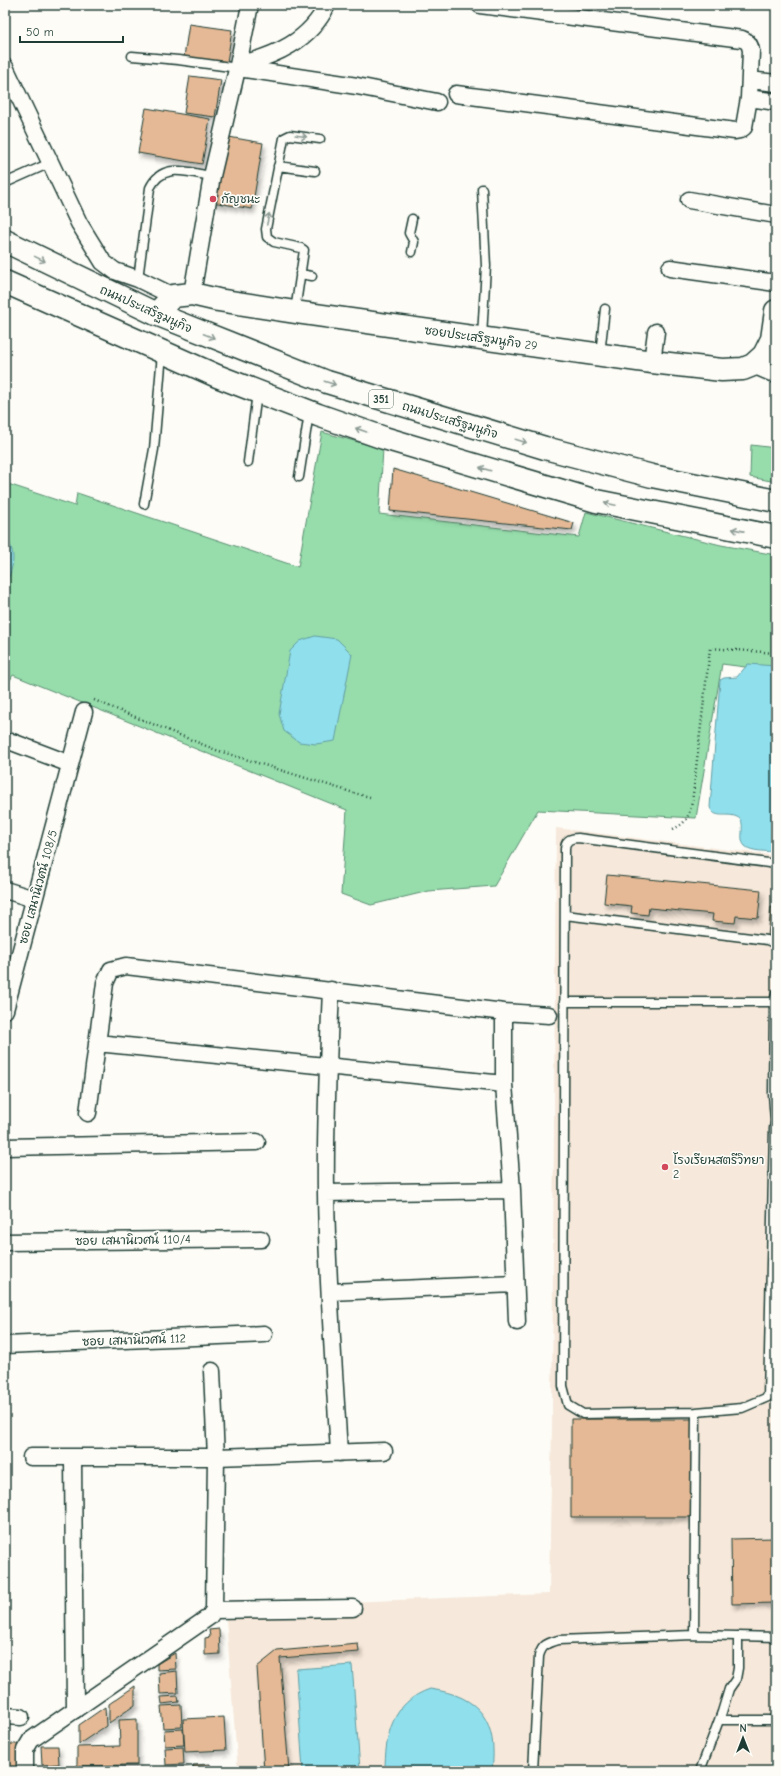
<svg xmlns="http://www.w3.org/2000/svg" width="781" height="1776" font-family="'Comic Neue','Playpen Sans Thai',sans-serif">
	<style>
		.built { fill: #f6e8da }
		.green { fill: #96ddab; stroke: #5a8d70 }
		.water { fill: #90dfed; stroke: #639ea3 }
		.building { fill: #e5b995; stroke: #1f3d34; filter: url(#shadow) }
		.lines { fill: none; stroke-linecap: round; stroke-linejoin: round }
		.lane-casing { stroke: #1f3d34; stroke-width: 11 }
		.street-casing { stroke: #1f3d34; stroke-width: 19 }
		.secondary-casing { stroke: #1f3d34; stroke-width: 25 }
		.primary-casing { stroke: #1f3d34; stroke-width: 25 }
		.path { stroke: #1f3d34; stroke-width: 2.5; stroke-dasharray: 1 3; stroke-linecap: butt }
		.lane { stroke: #fdfcf7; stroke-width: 8 }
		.street { stroke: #fdfcf7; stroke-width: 16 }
		.secondary { stroke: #fdfcf7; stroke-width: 22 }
		.primary { stroke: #fdfcf7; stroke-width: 22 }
		.oneway { stroke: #8e9c96 }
		.poi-dot { fill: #d1495b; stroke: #fdfcf7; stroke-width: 1.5 }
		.labels { text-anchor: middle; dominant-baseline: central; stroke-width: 3.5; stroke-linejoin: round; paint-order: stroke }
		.shield { fill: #fdfcf7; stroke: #62766e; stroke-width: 1 }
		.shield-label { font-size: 11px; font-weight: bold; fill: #1f3d34 }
		.poi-label { font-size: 12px; fill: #1f3d34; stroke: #fdfcf7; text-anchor: start }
		.street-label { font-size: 12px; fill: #1f3d34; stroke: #fdfcf7 }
	</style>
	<defs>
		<filter id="shadow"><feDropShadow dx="2.5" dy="4.5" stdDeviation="2" flood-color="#0004"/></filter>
	</defs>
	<rect width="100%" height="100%" fill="#fdfcf7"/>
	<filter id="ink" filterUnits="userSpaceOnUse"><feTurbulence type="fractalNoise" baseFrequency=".025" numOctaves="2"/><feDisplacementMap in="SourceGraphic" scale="8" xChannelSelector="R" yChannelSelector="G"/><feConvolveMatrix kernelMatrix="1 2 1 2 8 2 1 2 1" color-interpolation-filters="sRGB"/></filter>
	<g filter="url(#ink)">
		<!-- built -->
		<path class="built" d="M556 828 776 856V1771H238L225 1607 549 1594 552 1424Z"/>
		<!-- green -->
		<path class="green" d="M322 432 383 449 379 514 579 537 586 512 721 545 776 555V671L722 664 696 818 538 810 494 886 429 891 371 905 341 894 347 810 13 675 5 689V483L75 506 77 493 298 567Z
			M751 445 776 448V482L750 477Z"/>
		<!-- water -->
		<path class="water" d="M5 535C18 555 13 567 5 587Z
			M315 636 337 639 352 654 335 741 316 744 299 742 284 731 279 714 290 651 300 641Z
			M748 664 776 666V852C768 851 751 852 745 846 737 838 748 822 737 817 727 812 714 820 710 807L720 680 724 678 737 677Z
			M352 1665 360 1769 303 1771 296 1669Z
			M430 1689C481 1696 498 1722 492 1771H385C385 1735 392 1702 430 1689Z"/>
		<!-- building -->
		<path class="building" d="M189 24 232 30 227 62 184 57Z
			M190 76 221 80 215 117 184 113Z
			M146 108 210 119 202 164 138 153Z
			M223 136 263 143 252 209 212 202Z
			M393 469 574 523 572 530 390 511Z
			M607 875 761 890 758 918 736 916 735 923 712 921 713 914 649 908 648 915 631 913 632 906 604 903Z
			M771 907 776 908V936H768Z
			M571 1419H693L692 1517H571Z
			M776 1538V1603L732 1604 731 1539Z
			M219 1629 220 1654 205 1655V1638L210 1637 209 1630Z
			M358 1644 359 1652 280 1658 289 1771H264L257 1667 277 1651Z
			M175 1653 176 1669 157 1670V1664Z
			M177 1671 178 1693 160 1694 159 1673Z
			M135 1686V1705L109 1723V1704Z
			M178 1696 179 1702 162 1704 161 1697Z
			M181 1705 182 1727 163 1728 161 1706Z
			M105 1707 106 1726 79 1744V1725Z
			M224 1717 226 1750 185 1752 183 1719Z
			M137 1719V1765L77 1766V1747L120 1746 119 1720Z
			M183 1729 184 1745 165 1746 164 1730Z
			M5 1744H18V1771H5Z
			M41 1746H58L59 1764 42 1765Z
			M183 1747 184 1764 166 1765 165 1748Z
			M210 1764 211 1771H194L193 1765Z
			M175 1769H191V1771H176Z"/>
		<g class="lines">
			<defs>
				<path id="lane" d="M132 56 178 60 238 68
					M278 166 315 171
					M5 183 50 163
					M482 189 486 266 482 337
					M412 219 409 233 414 242 412 252
					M300 274 312 276
					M138 279 150 188C163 161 188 173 212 176
					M295 311 304 250 301 248 274 242 267 237 266 229 284 138 290 135 320 139
					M600 354 605 309
					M248 462 257 393
					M299 477 309 413
					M144 504 154 449 162 353
					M776 864 578 838C570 838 565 841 565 849L563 1386 568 1405 583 1414 696 1412 742 1408 768 1397 774 1129 775 1121H776
					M565 915 767 940 776 944
					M564 1002H774L776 994
					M774 1002 773 1094 775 1121
					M694 1635 696 1412
					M719 1720H776
					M533 1771 539 1656C542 1645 547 1643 558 1640L694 1635 776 1637
					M700 1771 722 1712 729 1689 736 1679 738 1668V1636"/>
				<path id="street" d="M238 65C275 56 310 41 327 5
					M5 67 79 223 103 262 115 271 138 279 173 296
					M238 68 357 86 437 102
					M750 80 776 83
					M456 94 735 131 740 130 744 127 749 98 751 51C750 44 748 41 742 39L480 5
					M749 98 776 102
					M689 200 776 215
					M670 268 776 283
					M192 294 212 176 238 65 250 5
					M652 362 656 332
					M753 365 776 375
					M12 742 70 764
					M5 890 34 899
					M331 990C328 1058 325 1125 326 1193 327 1279 334 1366 339 1453
					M5 1010 84 712
					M504 1012V1084L512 1190 517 1322
					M97 1043 504 1084
					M88 1113 105 983 111 970 126 966 504 1012 549 1015
					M5 1147 257 1142
					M326 1193 512 1190
					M5 1242 261 1239
					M330 1292 515 1284
					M5 1345 264 1334
					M31 1457H216L384 1451
					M73 1457 75 1710
					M214 1610 353 1608
					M5 1716 21 1717
					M25 1771V1750L31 1740 209 1617 214 1610 216 1457 212 1371"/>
				<path id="secondary" d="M156 314 173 296 192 294 218 300 295 312 652 362 722 370 743 369 753 365 764 355 772 339 776 311"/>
				<path id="primary" d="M5 241 156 314 327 382 545 448 652 476 776 501
					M5 282 217 376 318 415 384 438 596 501 776 537"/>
			</defs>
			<!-- lane casing -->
			<use href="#lane" class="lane-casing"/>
			<!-- street casing -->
			<use href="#street" class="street-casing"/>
			<!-- secondary casing -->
			<use href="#secondary" class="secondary-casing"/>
			<!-- primary casing -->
			<use href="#primary" class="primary-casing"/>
			<!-- path -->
			<path class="path" d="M94 700 216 750 354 793 370 797
				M673 829C687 823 688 817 692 803L710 648 776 653"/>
			<!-- lane -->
			<use href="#lane" class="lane"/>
			<!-- street -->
			<use href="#street" class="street"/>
			<!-- secondary -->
			<use href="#secondary" class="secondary"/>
			<!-- primary -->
			<use href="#primary" class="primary"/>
		</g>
		<!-- one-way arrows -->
		<defs><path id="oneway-shaft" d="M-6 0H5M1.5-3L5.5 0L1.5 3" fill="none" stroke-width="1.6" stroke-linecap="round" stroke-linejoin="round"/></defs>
		<g class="oneway">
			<use href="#oneway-shaft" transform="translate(301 136) rotate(9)"/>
			<use href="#oneway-shaft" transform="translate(268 219) rotate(-78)"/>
			<use href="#oneway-shaft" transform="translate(40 259) rotate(26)"/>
			<use href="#oneway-shaft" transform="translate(209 336) rotate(22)"/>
			<use href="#oneway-shaft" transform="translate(330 383) rotate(18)"/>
			<use href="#oneway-shaft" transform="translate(361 430) rotate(-161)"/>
			<use href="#oneway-shaft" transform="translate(521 441) rotate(17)"/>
			<use href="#oneway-shaft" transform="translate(485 469) rotate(-164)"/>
			<use href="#oneway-shaft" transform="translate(610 504) rotate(-168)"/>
			<use href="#oneway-shaft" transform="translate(738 530) rotate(-169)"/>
		</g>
	</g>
	<!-- markers -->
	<g class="poi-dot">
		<circle cx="213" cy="199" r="4"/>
		<circle cx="665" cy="1167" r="4"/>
	</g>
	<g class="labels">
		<!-- shield labels -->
		<rect class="shield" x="369" y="390" width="24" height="18" rx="3"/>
		<g class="shield-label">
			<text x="381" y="399">351</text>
		</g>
		<!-- poi labels -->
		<g class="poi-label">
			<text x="221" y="199">กัญชนะ</text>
			<text x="673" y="1160">โรงเรียนสตรีวิทยา<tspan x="673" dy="14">2</tspan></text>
		</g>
		<!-- street labels -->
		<g class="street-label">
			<text transform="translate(146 309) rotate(24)">ถนนประเสริฐมนูกิจ</text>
			<text transform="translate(481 338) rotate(8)">ซอยประเสริฐมนูกิจ 29</text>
			<text transform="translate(450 420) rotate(17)">ถนนประเสริฐมนูกิจ</text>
			<text transform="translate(38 887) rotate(-75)">ซอย เสนานิเวศน์ 108/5</text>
			<text transform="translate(133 1240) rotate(-1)">ซอย เสนานิเวศน์ 110/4</text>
			<text transform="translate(134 1340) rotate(-2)">ซอย เสนานิเวศน์ 112</text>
		</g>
	</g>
	<!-- margin -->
	<rect width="781" height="1776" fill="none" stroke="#fdfcf7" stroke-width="20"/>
	<rect x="10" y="10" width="761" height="1756" fill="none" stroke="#1f3d34" stroke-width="1.5" filter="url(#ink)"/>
	<!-- north arrow -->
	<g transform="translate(743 1738)" stroke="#fdfcf7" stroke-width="3" paint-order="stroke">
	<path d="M0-3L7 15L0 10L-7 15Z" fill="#1f3d34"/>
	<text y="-6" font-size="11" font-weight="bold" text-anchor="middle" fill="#1f3d34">N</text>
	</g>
	<!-- scale -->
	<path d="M20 36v6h103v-6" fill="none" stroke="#1f3d34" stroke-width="2"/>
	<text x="26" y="36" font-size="12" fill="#1f3d34" stroke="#fdfcf7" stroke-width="3" paint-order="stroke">50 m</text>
</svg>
